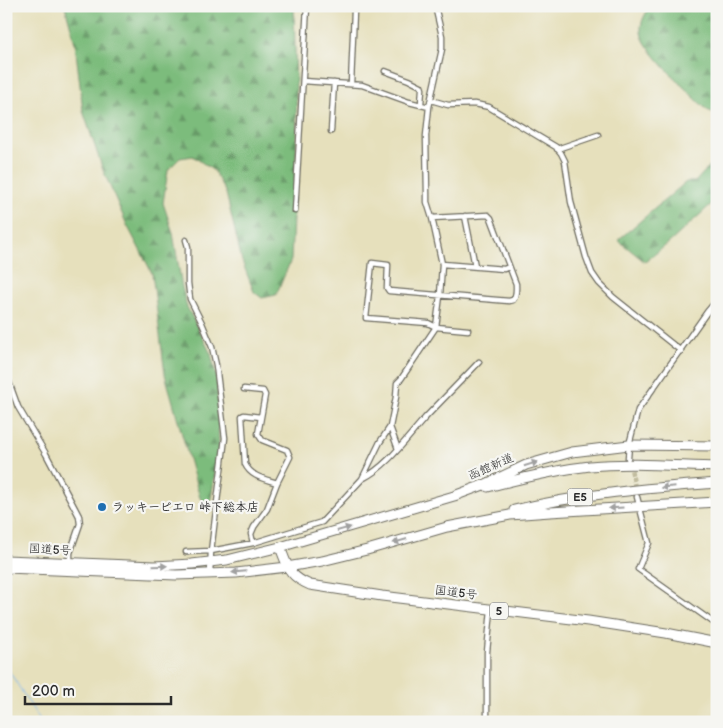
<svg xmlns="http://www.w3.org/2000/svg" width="723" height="728" font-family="'Balsamiq Sans','Klee One',sans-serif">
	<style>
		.forest { fill: url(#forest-firs); stroke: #547454 }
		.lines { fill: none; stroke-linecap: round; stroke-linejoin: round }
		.stream { stroke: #80baf1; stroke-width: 1 }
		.street-tunnel { stroke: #c1bc9f; stroke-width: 4.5; stroke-dasharray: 4.5 2; stroke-linecap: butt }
		.street-casing { stroke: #6c6a5e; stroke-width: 7 }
		.highway-casing { stroke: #6c6a5e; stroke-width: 11 }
		.street { stroke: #fff; stroke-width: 4.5 }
		.highway { stroke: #fff; stroke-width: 9 }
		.oneway { fill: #a0a0a0 }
		.poi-dot { fill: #1f6fb2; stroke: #f6f6f2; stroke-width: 2 }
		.labels { text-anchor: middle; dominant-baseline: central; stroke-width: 4.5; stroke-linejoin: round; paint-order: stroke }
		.shield { fill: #f6f6f2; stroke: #686867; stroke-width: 1 }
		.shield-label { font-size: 11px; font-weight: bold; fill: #2b2b2b }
		.street-label { font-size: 12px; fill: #2b2b2b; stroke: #f6f6f2 }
		.poi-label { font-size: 12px; font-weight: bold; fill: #2b2b2b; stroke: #f6f6f2; text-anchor: start }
	</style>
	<defs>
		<pattern id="forest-firs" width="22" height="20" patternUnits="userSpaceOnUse" patternTransform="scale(1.25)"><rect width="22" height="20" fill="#7cbc7c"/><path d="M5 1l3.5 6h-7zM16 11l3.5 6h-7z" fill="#696"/></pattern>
	</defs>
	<rect width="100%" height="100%" fill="#f6f6f2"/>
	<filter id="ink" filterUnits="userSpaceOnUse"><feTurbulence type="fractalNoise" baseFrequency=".02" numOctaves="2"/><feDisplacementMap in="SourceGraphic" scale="10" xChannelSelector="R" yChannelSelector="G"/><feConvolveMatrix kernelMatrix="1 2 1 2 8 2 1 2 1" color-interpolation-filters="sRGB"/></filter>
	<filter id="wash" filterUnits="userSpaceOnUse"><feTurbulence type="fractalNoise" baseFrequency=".0096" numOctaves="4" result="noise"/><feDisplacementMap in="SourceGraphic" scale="20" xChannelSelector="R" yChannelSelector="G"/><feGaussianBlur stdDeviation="1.12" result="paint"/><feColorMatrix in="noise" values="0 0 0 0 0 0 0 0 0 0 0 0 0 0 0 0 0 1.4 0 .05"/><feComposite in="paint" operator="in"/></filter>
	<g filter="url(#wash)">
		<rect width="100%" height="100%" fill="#e6e0bc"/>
		<!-- forest -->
		<path class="forest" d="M65 6H294L297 133 291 260 276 295 262 298 254 292 242 261 226 193 214 171 193 156 180 158 168 170 163 203 173 233 182 287 187 307 211 354 217 379 219 449 210 504 200 498 165 374 152 273 127 225 103 170 83 111 75 43Z
			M650 6H717V114L707 110C693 96 642 49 641 32 640 22 645 15 650 6Z
			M717 158V199L670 242 645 262 618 240 686 182H695Z"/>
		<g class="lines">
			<!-- stream -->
			<path class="stream" d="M6 666 41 722"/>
		</g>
	</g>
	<g filter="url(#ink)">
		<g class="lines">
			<!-- street-tunnel -->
			<path class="street-tunnel" d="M630 464 637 497"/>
			<defs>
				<path id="street" d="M385 71 409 80 421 86 422 89 421 104
					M303 81 362 85 409 102 429 107
					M351 84 354 11
					M431 100 448 105 475 104 489 107 556 147 561 153 565 161 571 202 586 257 592 273 599 283 613 297 681 351
					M331 131 334 83
					M557 149 598 135
					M295 211 307 7
					M465 216 475 266
					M432 218 488 215 491 218 516 284C516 290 517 295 513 300L509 301 389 291 387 288 388 265 372 263 366 318 428 323 436 327 468 330
					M186 240 188 247V283L190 299 202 323 212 347 216 365 225 438 211 551 210 574
					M442 264 504 269 509 267
					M6 374 18 407 46 454 79 516 80 524 70 553V562
					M244 389 263 391 265 395 258 434 262 440 287 450 290 457 277 483 267 509 254 527 251 534 253 543
					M261 417 244 415 242 416 245 464C251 477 265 479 277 483
					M390 427 398 449
					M628 458 629 445 638 410 707 312 717 300
					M362 479C388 466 406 439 425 418 443 399 461 381 479 362
					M637 497 649 543 638 569 717 625
					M186 552 211 551 253 543 322 522 362 479 380 442 390 427 396 397 397 383 401 379 436 327 440 296 442 264 432 218 427 202V194L426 136 429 107 442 49V36L435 6
					M487 722V652L491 610"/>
				<path id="highway" d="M488 487C522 478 555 470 590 466 632 462 675 466 717 467
					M514 510C580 494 649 488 717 483
					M280 547C288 568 289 576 310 585L382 596 588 621 666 633 717 643
					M6 560 154 566 192 564 227 560 280 547 454 496 486 484 526 465 572 452 629 445 717 446
					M6 568 176 575 236 573 287 567 322 561 367 550 447 527 510 515 550 512 717 502"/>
			</defs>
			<!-- street casing -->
			<use href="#street" class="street-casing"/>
			<!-- highway casing -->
			<use href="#highway" class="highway-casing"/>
			<!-- street -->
			<use href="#street" class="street"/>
			<!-- highway -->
			<use href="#highway" class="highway"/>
		</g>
		<!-- one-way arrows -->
		<defs><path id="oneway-solid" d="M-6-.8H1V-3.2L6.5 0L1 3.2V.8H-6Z" transform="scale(1.25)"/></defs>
		<g class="oneway">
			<use href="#oneway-solid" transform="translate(531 464) rotate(-18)"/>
			<use href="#oneway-solid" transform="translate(668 487) rotate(175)"/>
			<use href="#oneway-solid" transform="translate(616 508) rotate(177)"/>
			<use href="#oneway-solid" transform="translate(344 529) rotate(-16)"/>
			<use href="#oneway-solid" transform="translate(400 541) rotate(164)"/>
			<use href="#oneway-solid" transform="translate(160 566) rotate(-1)"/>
			<use href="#oneway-solid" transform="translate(239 572) rotate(175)"/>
		</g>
	</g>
	<!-- markers -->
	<circle class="poi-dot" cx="102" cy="507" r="5"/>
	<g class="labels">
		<!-- shield labels -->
		<g class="shield">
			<rect x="567.5" y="488.5" width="25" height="17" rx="4"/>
			<rect x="490" y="602.5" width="18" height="17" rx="4"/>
		</g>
		<g class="shield-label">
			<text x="580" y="497">E5</text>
			<text x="499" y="611">5</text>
		</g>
		<!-- street labels -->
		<g class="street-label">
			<text transform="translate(491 467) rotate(-24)">函館新道</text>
			<text transform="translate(50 550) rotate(3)">国道5号</text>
			<text transform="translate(456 593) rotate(7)">国道5号</text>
		</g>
		<!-- poi labels -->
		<g class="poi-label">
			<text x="112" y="507">ラッキーピエロ 峠下総本店</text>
		</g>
	</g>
	<!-- margin -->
	<rect width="723" height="728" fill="none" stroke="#f6f6f2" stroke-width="25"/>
	<!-- scale -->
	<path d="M25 696v8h146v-8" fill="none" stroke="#2b2b2b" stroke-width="2.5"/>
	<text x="32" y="696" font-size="15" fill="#2b2b2b" stroke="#f6f6f2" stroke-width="4" paint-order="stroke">200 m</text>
</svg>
